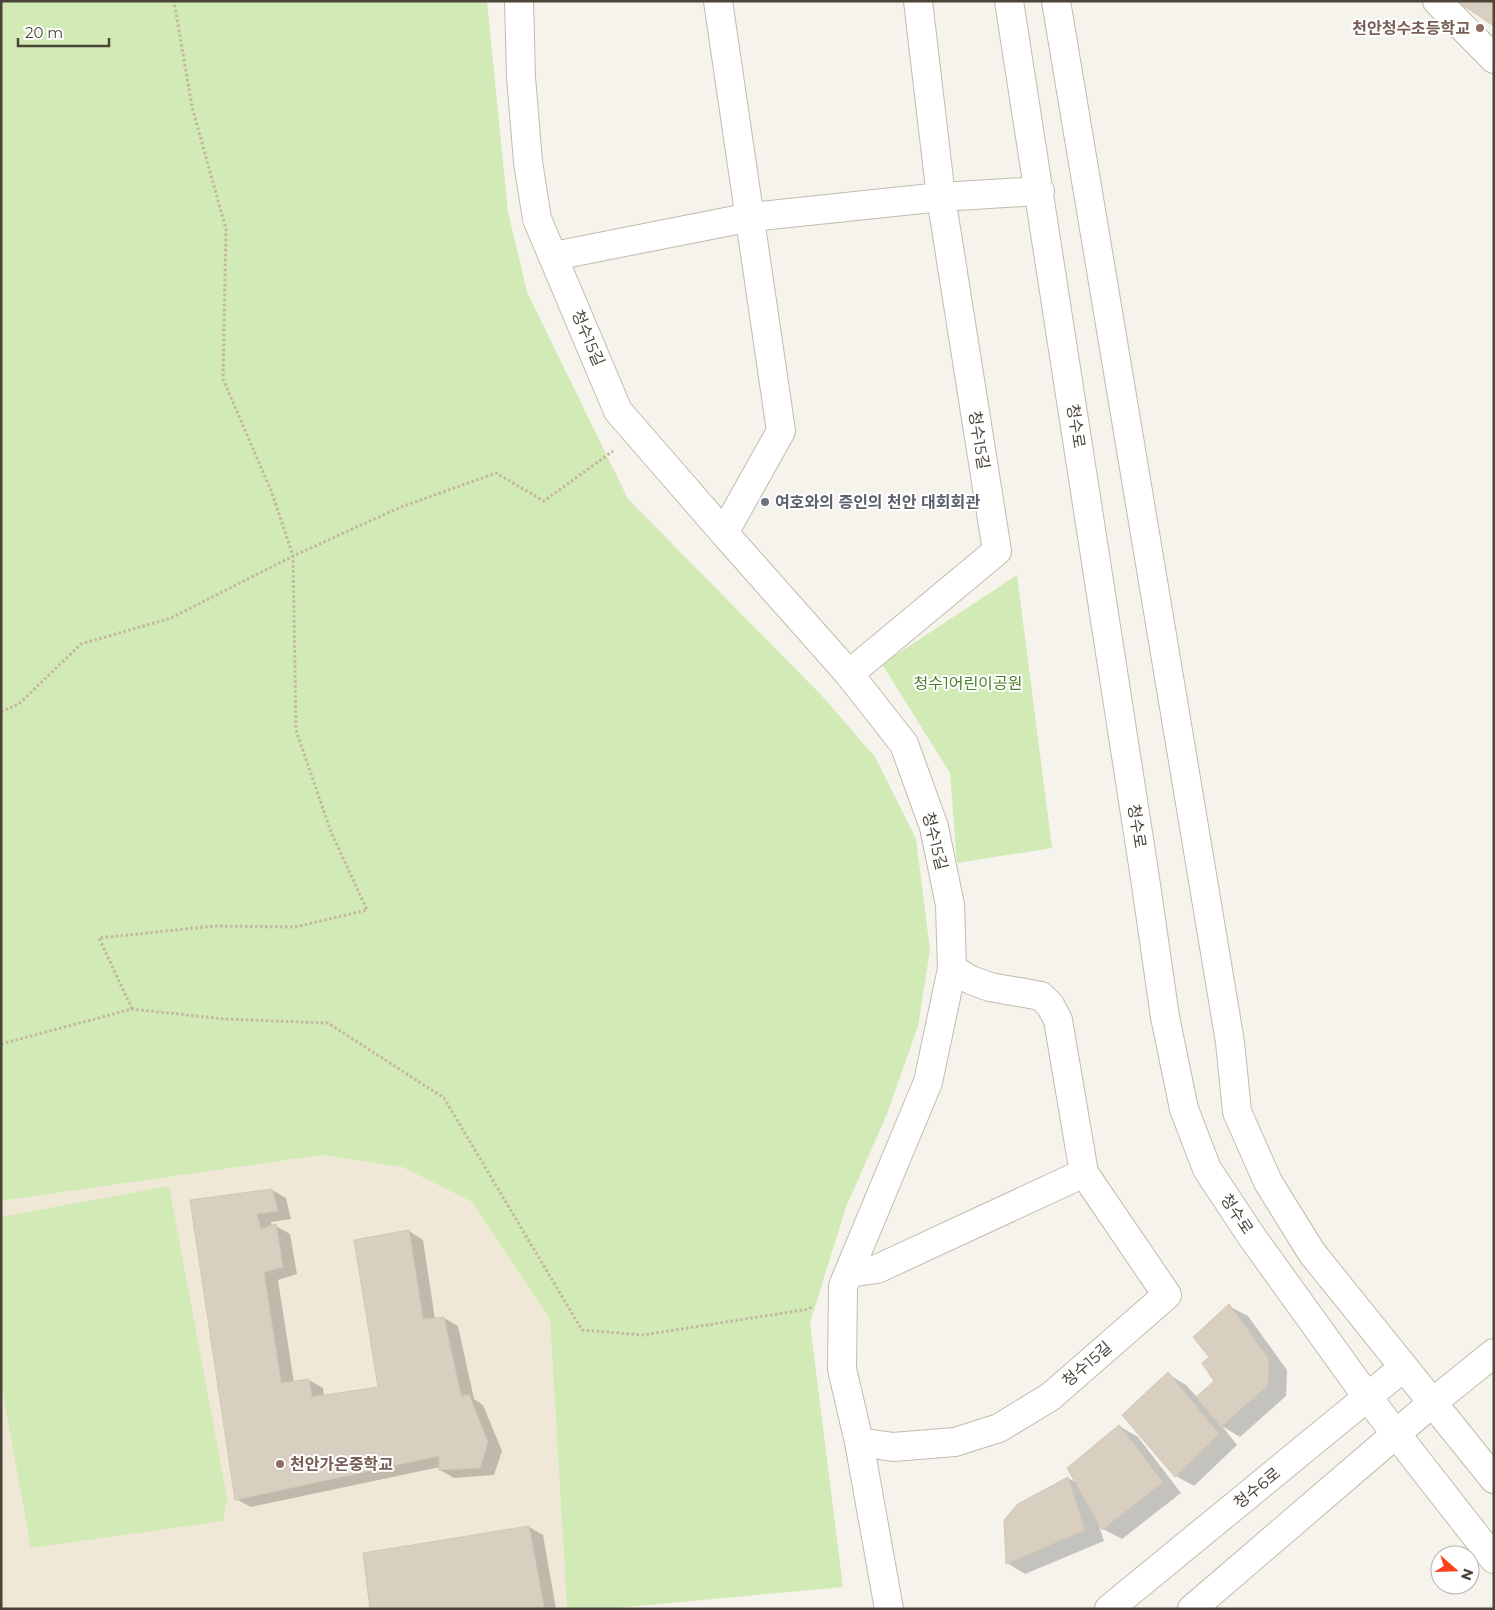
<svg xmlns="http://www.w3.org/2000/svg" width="1495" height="1610" font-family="Montserrat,'Noto Sans KR',sans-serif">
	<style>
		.education { fill: #efe8d6 }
		.green { fill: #d2eab5 }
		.shadow { fill: #0003 }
		.building { fill: #d8cfc1; stroke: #d3c7b4 }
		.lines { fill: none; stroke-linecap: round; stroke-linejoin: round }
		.minor-casing { stroke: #c2bbae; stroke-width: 30 }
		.path { stroke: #c4b79f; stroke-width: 3; stroke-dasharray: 2.5 2.5; stroke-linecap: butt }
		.minor { stroke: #fff; stroke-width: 28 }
		.education-dot { fill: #8d6e63; stroke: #fff; stroke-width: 2 }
		.worship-dot { fill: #6b7280; stroke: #fff; stroke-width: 2 }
		.labels { text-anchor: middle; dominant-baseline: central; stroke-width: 4; stroke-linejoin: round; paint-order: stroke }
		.education-label { font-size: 16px; font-weight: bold; fill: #785e54; stroke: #fff; text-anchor: end }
		.street-label { font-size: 16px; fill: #4b4439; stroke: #fff }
		.worship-label { font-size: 16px; font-weight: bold; fill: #5b616d; stroke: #fff; text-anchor: start }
		.park-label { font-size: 16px; fill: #4a7f2a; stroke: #fff }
	</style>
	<rect width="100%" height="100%" fill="#f6f3ec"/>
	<!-- education -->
	<path class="education" d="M323 1155 402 1167 472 1202 550 1319 567 1609H1V1201Z"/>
	<!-- green -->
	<path class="green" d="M1 1H487L508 212 527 292 628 499 824 698 875 757 916 839 930 950 918 1026 887 1114 846 1207 810 1323 843 1587 607 1609H567L550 1319 472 1202 402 1167 323 1155 1 1201Z
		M1017 575 1052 848 957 863 950 773 882 664Z
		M169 1186 227 1498 223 1521 31 1548 1 1383V1217Z"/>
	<!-- shadow -->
	<path class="shadow" d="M272 1190 286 1198 291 1219 271 1222 272 1227 276 1226 290 1234 297 1274 278 1280 294 1383 309 1380 323 1388 324 1396 379 1388 355 1241 409 1231 423 1240 435 1319 444 1318 458 1326 474 1399 483 1405 502 1451 494 1475 454 1478 440 1470V1467L251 1507 236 1499 192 1201Z
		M1229 1306 1248 1316 1287 1370 1286 1396 1240 1437 1222 1426 1237 1445 1194 1486 1176 1476 1168 1374 1186 1385 1197 1397 1216 1382 1210 1357Z
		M1119 1426 1138 1437 1181 1493 1122 1539 1103 1529 1097 1520 1104 1541 1025 1574 1007 1563 1068 1478 1077 1483Z
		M529 1527 543 1535 556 1609H372L365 1554Z"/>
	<!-- building -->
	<path class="building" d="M1456 1H1494V26Z
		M272 1189 278 1211 257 1214 261 1229 276 1224 283 1267 264 1272 281 1383 309 1379 312 1397 378 1387 354 1240 409 1230 423 1319 444 1317 461 1396 469 1395 488 1442 480 1468 439 1470V1456L235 1500 190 1200Z
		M1229 1304 1269 1359 1268 1385 1221 1427 1196 1397 1214 1381 1202 1363 1209 1357 1193 1337Z
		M1168 1372 1219 1434 1175 1477 1122 1415Z
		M1119 1425 1163 1482 1102 1530 1067 1468Z
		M1068 1477 1085 1530 1006 1564 1004 1520 1018 1504Z
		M529 1526 544 1607 531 1609H370L363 1553Z"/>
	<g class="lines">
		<defs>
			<path id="minor" d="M519 1 521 77 528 162 537 219 618 411 724 533
				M718 1 781 431 724 533 849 674 904 744 934 827 950 905 952 969 928 1082 843 1286 842 1369 859 1442 889 1609
				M1009 1 1145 878 1165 1017 1184 1109 1207 1169 1252 1237 1368 1398 1494 1559
				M1056 1 1230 1042 1237 1112 1268 1182 1312 1253 1494 1479
				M1437 1 1494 59
				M554 256 751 217 941 197 1040 191
				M849 674 997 551 941 197 918 1
				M849 1273 877 1269 1084 1173
				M859 1442 893 1447 955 1442 999 1428 1050 1397 1167 1295 1084 1173 1058 1020 1050 1005 1041 996 990 987 971 980 952 969
				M1109 1609 1404 1367
				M1192 1609 1432 1403 1494 1353"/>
		</defs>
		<!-- minor casing -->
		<use href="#minor" class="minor-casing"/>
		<!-- path -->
		<path class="path" d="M1 712 19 704 81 644 171 618 293 556 401 507 496 473 544 501 613 451
			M132 1009 99 938 214 926 295 927 367 910 331 832 296 730 293 556 272 493 223 379 226 229 192 107 174 1
			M1 1044 132 1009 224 1019 328 1023 444 1098 582 1330 643 1335 809 1309 813 1305"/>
		<!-- minor -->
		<use href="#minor" class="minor"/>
	</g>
	<!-- markers -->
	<g class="education-dot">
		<circle cx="1480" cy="28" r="5"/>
		<circle cx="280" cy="1464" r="5"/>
	</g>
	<circle class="worship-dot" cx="765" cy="502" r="5"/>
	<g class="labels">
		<!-- education labels -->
		<g class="education-label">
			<text x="1470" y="28">천안청수초등학교</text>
			<text x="290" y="1464" text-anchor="start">천안가온중학교</text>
		</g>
		<!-- street labels -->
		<g class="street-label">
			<text transform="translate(588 338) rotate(67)">청수15길</text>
			<text transform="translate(1076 426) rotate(81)">청수로</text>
			<text transform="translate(979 440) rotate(81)">청수15길</text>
			<text transform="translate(1137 826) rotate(81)">청수로</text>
			<text transform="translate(935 841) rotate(76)">청수15길</text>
			<text transform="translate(1237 1214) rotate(56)">청수로</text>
			<text transform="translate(1087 1364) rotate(-41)">청수15길</text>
			<text transform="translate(1257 1488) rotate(-39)">청수6로</text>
		</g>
		<!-- worship labels -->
		<g class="worship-label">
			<text x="775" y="502">여호와의 증인의 천안 대회회관</text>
		</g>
		<!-- park labels -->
		<g class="park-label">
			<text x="968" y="683">청수1어린이공원</text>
		</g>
	</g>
	<!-- border -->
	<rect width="1495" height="1610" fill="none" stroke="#4b4439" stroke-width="5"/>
	<!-- north arrow -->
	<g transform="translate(1455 1570) rotate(110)"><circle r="24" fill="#ffffff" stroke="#b7b4b0"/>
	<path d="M0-4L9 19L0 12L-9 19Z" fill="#fc3f1d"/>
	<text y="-8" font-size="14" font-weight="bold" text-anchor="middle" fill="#4b4439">N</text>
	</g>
	<!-- scale -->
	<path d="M18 38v8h91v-8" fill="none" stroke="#4b4439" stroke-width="2.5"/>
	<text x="25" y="38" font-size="15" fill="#4b4439" stroke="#ffffff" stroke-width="4" paint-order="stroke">20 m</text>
</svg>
